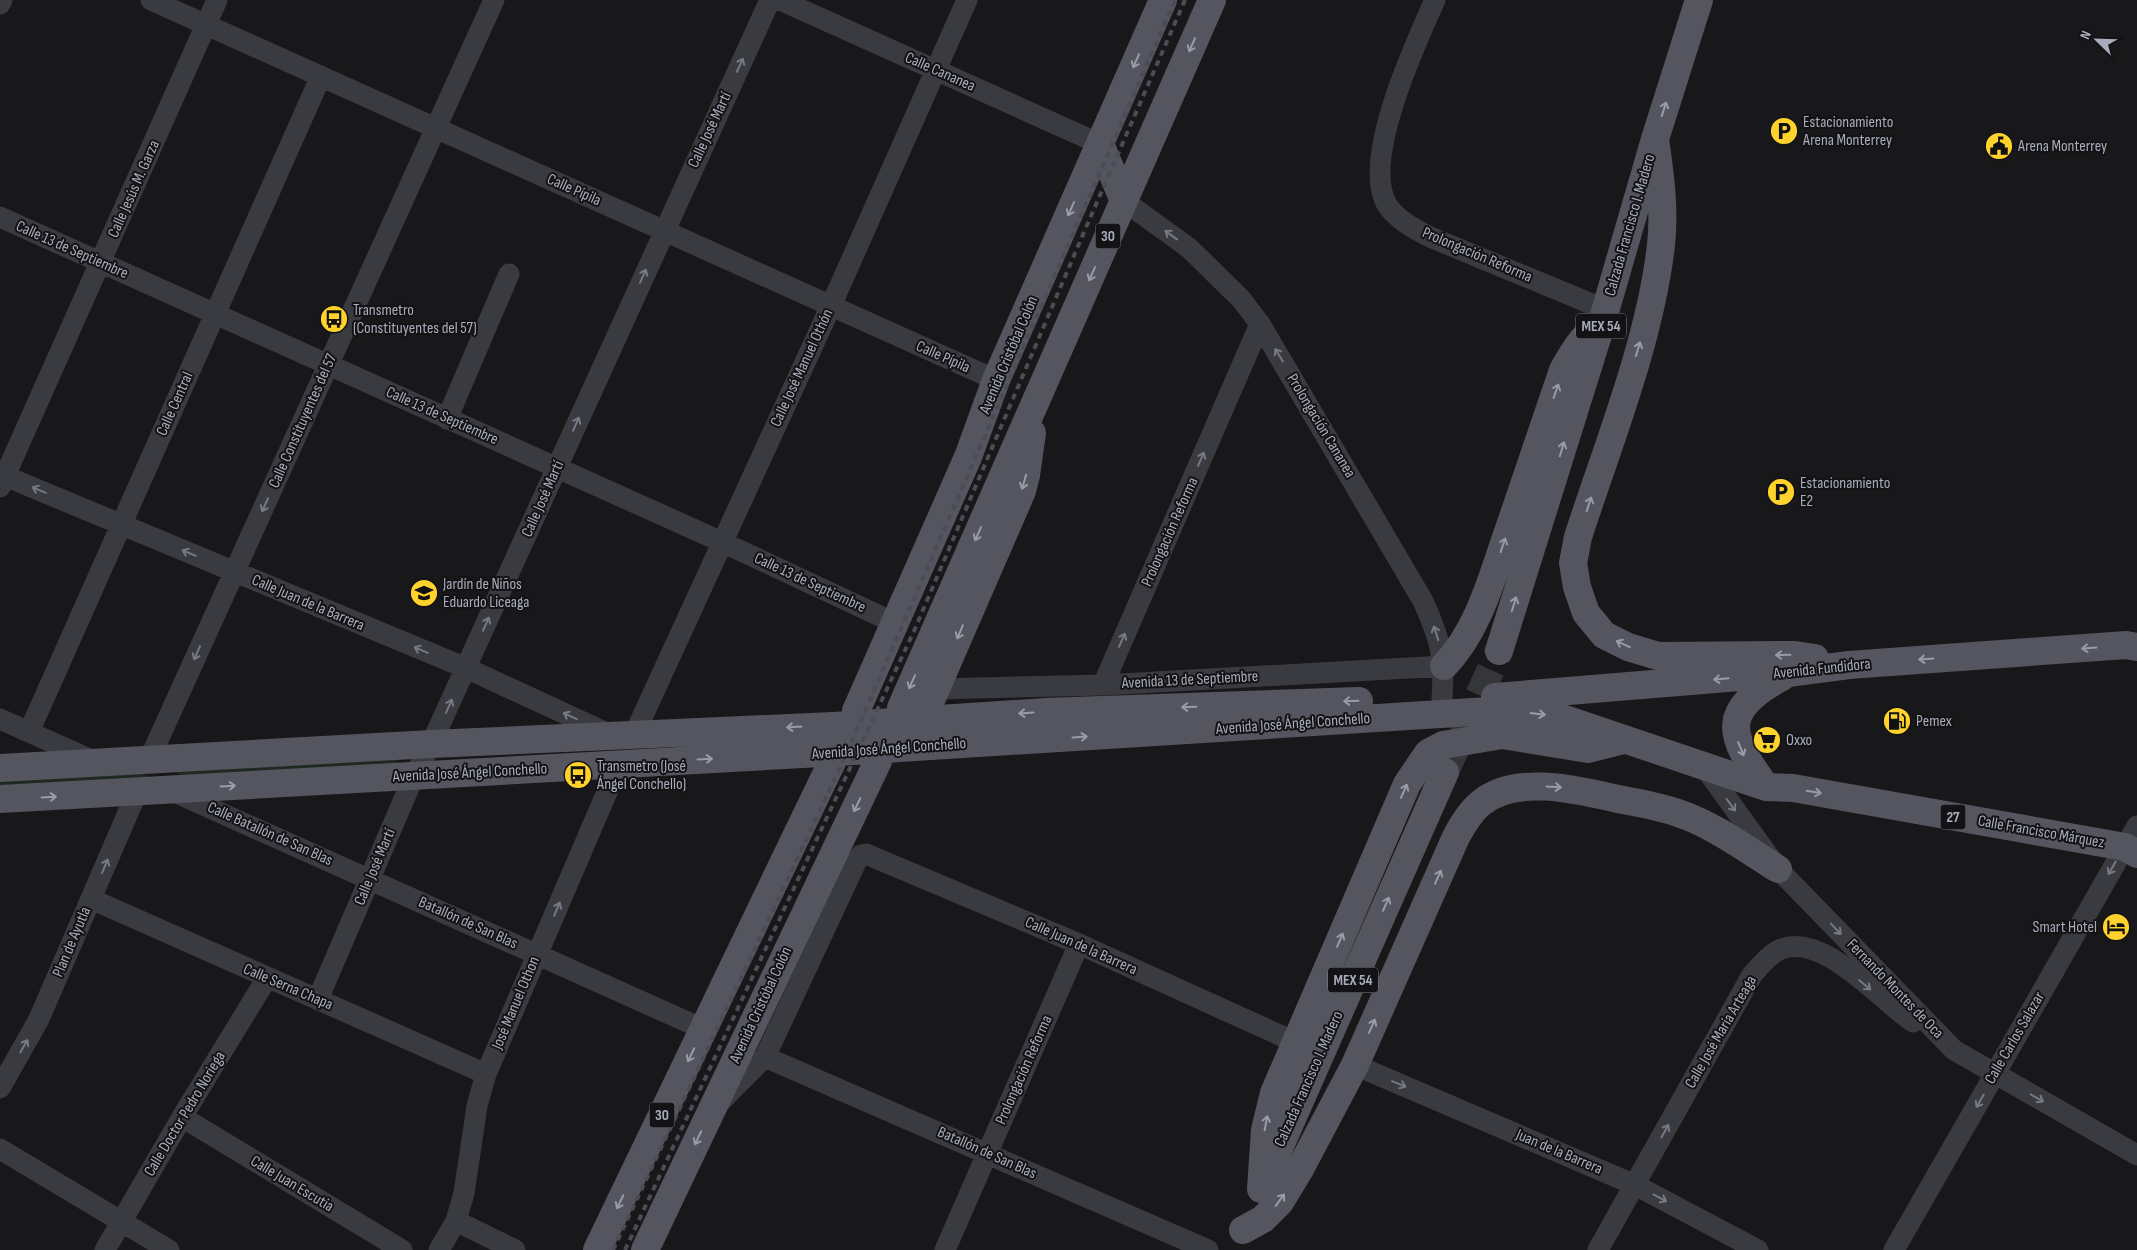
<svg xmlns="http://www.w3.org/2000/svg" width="2137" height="1250" font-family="'Sofia Sans Condensed',sans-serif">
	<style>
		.green { fill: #1f2921 }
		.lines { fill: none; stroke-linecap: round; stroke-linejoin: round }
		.major-tunnel { stroke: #35363a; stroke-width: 28; stroke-dasharray: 28 14; stroke-linecap: butt }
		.minor { stroke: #3a3a41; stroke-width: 21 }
		.major { stroke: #54555f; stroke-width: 28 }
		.rail { stroke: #4b4c55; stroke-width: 4; stroke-dasharray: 6 5; stroke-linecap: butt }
		.oneway { stroke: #989ba9 }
		.oneway2 { stroke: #777984 }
		.labels { text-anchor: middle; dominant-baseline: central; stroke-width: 4; stroke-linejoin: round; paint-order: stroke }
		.shield { fill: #131315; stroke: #7c7e89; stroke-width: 1 }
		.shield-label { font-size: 15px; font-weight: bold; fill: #a9acbb }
		.street-label { font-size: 16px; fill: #a9acbb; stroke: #131315 }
		.poi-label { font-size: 16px; fill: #a9acbb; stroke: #131315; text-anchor: start }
	</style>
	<rect width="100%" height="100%" fill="#18181a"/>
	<!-- green -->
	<path class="green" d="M397 760V765L185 781 172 767Z
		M140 769 153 783 0 792V777Z"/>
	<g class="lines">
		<!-- major-tunnel -->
		<path class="major-tunnel" d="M1445 772 1499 651"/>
		<!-- minor -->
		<path class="minor" d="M151 0 996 380
			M780 0 1100 144
			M1435 0C1415 45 1361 160 1387 205 1397 220 1415 229 1430 237L1606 310
			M0 4 2 0
			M1124 201 1189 248 1241 299 1260 324 1423 601C1440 639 1445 656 1442 698
			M0 217 722 542 882 617
			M447 419 509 274
			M0 474 466 668 611 735
			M0 487 217 0
			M1103 685 1260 324
			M936 689 1103 685 1444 666
			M0 719 96 762
			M29 732 321 76
			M634 735 830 308 967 0
			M149 760 494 0
			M1703 765 1778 869 1954 1050 2137 1155
			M172 791 703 1029
			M91 899 486 1074
			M318 999 414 776 431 744 770 0
			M765 1057 1208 1250
			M1355 1065 1635 1185 1758 1250
			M0 1088 39 1019 137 792
			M721 1101 765 1057 857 860 861 855 866 854 1079 944 1295 1042
			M182 1117 402 1250
			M0 1149 169 1250
			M456 1221 515 1250
			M105 1250 182 1117 267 978
			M439 1250 456 1221 464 1193 477 1106 486 1074 619 764
			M945 1250 1079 944
			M1598 1250 1752 975C1759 967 1767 957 1777 951 1820 928 1880 1000 1913 1022
			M1894 1250 2137 826"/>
		<!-- major -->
		<path class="major" d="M1655 139C1660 174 1665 209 1661 245 1650 342 1608 444 1578 537L1573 563 1577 587 1586 613 1604 635 1628 647 1658 656 1795 655 1815 658
			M1100 144 1124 201
			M1499 651 1602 322 1655 139 1699 0
			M1444 666C1480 629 1493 573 1510 526 1528 474 1545 422 1563 370 1573 352 1581 338 1598 325
			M1495 697 1788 673 1849 665 2126 645 2137 647
			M901 708 1212 0
			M856 711 968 457 996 380 1163 0
			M922 721 1022 491 1026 475 1032 433
			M0 768 431 744 833 726 1045 712 1359 701
			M1766 787C1728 735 1719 711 1782 677
			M0 799 821 753 1504 710 1556 716 1766 787 1793 788 2125 847 2137 854
			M1269 1171 1445 772
			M1261 1189 1265 1130 1274 1093 1407 784 1428 753 1443 745 1502 735 1588 749 1624 740
			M1243 1230 1263 1219 1280 1202 1300 1169 1355 1065 1456 837C1463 824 1470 812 1481 803 1516 774 1578 790 1618 799 1638 803 1659 806 1678 813 1714 825 1746 849 1778 869
			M597 1250 832 762
			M645 1250 878 761"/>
		<!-- rail -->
		<path class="rail" d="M613 1250 845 757 1175 0
			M625 1250 914 631 1084 232 1185 0"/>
	</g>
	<!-- one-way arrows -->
	<defs><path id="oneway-shaft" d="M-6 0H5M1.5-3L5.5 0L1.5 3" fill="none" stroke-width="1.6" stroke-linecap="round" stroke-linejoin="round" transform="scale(1.25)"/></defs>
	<g class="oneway">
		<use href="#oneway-shaft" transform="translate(1192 45) rotate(114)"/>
		<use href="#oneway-shaft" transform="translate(1136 61) rotate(114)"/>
		<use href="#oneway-shaft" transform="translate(1664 109) rotate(-72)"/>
		<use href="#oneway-shaft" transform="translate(1071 209) rotate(114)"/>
		<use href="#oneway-shaft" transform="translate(1092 274) rotate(114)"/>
		<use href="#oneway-shaft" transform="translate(1638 349) rotate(-73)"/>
		<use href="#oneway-shaft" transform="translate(1556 391) rotate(-71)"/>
		<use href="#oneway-shaft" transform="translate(1562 449) rotate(-73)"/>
		<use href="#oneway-shaft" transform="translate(1024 482) rotate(106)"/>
		<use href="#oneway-shaft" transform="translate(1589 504) rotate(-72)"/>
		<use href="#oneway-shaft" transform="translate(978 534) rotate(114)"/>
		<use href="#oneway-shaft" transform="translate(1503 545) rotate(-71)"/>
		<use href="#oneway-shaft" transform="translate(1514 604) rotate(-73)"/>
		<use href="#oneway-shaft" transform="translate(960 632) rotate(113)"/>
		<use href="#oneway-shaft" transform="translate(1623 644) rotate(-155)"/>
		<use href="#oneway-shaft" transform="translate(2089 648) rotate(176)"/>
		<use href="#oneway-shaft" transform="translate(1783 655) rotate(179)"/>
		<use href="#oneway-shaft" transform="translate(1926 659) rotate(176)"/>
		<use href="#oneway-shaft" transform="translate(1721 679) rotate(175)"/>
		<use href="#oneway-shaft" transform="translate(912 682) rotate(114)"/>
		<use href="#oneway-shaft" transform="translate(1351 701) rotate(178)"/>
		<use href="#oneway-shaft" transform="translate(1189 707) rotate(178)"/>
		<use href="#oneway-shaft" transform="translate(1026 713) rotate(176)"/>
		<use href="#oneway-shaft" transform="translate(1538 714) rotate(7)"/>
		<use href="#oneway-shaft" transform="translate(794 727) rotate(177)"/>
		<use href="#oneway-shaft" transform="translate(1080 737) rotate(-4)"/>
		<use href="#oneway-shaft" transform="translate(1741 749) rotate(67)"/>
		<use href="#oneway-shaft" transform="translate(705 759) rotate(-3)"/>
		<use href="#oneway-shaft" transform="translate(228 786) rotate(-3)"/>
		<use href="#oneway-shaft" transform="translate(1554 787) rotate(3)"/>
		<use href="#oneway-shaft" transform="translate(1404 791) rotate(-66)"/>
		<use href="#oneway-shaft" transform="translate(1814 792) rotate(10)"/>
		<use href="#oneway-shaft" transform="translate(49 797) rotate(-3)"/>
		<use href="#oneway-shaft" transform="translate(857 805) rotate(116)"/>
		<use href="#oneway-shaft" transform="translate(1438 877) rotate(-66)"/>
		<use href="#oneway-shaft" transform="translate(1386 904) rotate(-66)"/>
		<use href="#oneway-shaft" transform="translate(1340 940) rotate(-67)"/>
		<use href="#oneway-shaft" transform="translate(1372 1026) rotate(-66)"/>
		<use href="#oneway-shaft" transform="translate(691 1055) rotate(116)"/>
		<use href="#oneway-shaft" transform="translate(1266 1123) rotate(-79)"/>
		<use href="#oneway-shaft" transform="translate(698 1138) rotate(116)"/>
		<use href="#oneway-shaft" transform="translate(1280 1200) rotate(-54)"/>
		<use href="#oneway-shaft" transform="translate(620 1202) rotate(116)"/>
	</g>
	<g class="oneway2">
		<use href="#oneway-shaft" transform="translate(740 65) rotate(-65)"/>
		<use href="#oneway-shaft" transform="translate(1171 235) rotate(-144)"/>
		<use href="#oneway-shaft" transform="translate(643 276) rotate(-66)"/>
		<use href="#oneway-shaft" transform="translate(1279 355) rotate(-121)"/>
		<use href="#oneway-shaft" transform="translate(576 424) rotate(-66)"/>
		<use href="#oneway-shaft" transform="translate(1201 459) rotate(-66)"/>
		<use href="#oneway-shaft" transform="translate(39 490) rotate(-157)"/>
		<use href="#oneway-shaft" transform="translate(265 505) rotate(114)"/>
		<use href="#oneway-shaft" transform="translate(189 553) rotate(-157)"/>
		<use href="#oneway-shaft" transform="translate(486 624) rotate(-66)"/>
		<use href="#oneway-shaft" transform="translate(1436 633) rotate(-108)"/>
		<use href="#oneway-shaft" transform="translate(1122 640) rotate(-66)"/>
		<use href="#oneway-shaft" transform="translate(421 650) rotate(-157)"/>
		<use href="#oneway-shaft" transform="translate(197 653) rotate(114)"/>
		<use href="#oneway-shaft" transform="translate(449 706) rotate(-66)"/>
		<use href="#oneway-shaft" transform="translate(570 716) rotate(-155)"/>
		<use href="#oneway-shaft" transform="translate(1731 805) rotate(54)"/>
		<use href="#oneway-shaft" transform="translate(105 866) rotate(-67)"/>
		<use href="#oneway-shaft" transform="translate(2112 868) rotate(120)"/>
		<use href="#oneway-shaft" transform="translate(557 909) rotate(-67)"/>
		<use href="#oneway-shaft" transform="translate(1836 929) rotate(46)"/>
		<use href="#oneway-shaft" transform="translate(1865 985) rotate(40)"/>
		<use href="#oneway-shaft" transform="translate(24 1046) rotate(-60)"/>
		<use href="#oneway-shaft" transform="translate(1399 1084) rotate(23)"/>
		<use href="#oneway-shaft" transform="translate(2037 1098) rotate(30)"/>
		<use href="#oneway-shaft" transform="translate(1980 1101) rotate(120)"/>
		<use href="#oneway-shaft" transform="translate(1665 1131) rotate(-61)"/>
		<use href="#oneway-shaft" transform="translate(1660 1198) rotate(28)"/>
	</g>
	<!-- icons -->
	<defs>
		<symbol id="parking-disc" viewBox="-11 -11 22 22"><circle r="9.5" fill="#ffd32b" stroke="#131315"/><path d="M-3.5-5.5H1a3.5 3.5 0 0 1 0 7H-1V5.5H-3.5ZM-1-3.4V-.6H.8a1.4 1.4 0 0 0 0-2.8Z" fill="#111"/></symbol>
		<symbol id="civic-disc" viewBox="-11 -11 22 22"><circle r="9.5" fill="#ffd32b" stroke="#131315"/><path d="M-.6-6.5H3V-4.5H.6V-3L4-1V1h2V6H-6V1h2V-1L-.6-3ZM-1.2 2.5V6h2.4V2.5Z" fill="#111"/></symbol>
		<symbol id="bus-disc" viewBox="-11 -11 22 22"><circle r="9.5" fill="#ffd32b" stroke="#131315"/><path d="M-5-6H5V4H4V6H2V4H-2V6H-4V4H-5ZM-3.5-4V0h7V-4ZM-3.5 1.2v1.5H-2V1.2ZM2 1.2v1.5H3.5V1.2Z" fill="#111"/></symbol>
		<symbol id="school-disc" viewBox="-11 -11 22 22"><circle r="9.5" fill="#ffd32b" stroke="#131315"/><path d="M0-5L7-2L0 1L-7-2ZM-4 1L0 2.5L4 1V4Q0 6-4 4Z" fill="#111"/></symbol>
		<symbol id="fuel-disc" viewBox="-11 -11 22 22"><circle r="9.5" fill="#ffd32b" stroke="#131315"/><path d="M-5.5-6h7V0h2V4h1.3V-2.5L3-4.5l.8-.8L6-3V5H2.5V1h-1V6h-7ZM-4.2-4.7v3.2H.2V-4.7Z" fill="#111"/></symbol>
		<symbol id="supermarket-disc" viewBox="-11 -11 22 22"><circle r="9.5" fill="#ffd32b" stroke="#131315"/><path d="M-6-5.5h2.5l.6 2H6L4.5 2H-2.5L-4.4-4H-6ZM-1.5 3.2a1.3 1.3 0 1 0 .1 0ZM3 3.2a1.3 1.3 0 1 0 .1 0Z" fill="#111"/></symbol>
		<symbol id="hotel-disc" viewBox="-11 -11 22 22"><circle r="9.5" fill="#ffd32b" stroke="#131315"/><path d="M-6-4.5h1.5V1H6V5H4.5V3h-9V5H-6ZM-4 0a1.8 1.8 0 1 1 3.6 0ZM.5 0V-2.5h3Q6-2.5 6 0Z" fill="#111"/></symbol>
	</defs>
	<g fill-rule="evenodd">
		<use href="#parking-disc" x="1768" y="115" width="32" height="32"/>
		<use href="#civic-disc" x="1983" y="130" width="32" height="32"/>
		<use href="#bus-disc" x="318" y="303" width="32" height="32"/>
		<use href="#parking-disc" x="1765" y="476" width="32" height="32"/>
		<use href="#school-disc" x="408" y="577" width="32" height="32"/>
		<use href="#fuel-disc" x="1881" y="705" width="32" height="32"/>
		<use href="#supermarket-disc" x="1751" y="724" width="32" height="32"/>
		<use href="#bus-disc" x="562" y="759" width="32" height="32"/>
		<use href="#hotel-disc" x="2100" y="911" width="32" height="32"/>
	</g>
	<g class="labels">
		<!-- shield labels -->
		<g class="shield">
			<rect x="1095.5" y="223.5" width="25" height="25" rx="4"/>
			<rect x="1576" y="313.5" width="50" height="25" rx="4"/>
			<rect x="1940.5" y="804.5" width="25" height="25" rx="4"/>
			<rect x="1328" y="967.5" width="50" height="25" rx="4"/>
			<rect x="649.5" y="1102.5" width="25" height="25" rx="4"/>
		</g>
		<g class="shield-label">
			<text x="1108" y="236">30</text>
			<text x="1601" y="326">MEX 54</text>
			<text x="1953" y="817">27</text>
			<text x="1353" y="980">MEX 54</text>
			<text x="662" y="1115">30</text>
		</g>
		<!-- street labels -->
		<g class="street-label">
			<text transform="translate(940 72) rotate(24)">Calle Cananea</text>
			<text transform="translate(710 130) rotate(-65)">Calle José Martí</text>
			<text transform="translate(134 189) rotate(-66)">Calle Jesús M. Garza</text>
			<text transform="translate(574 190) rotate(24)">Calle Pípila</text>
			<text transform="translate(1630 225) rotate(-74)">Calzada Francisco I. Madero</text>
			<text transform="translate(72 250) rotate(24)">Calle 13 de Septiembre</text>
			<text transform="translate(1477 255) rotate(23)">Prolongación Reforma</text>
			<text transform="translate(1009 355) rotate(-67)">Avenida Cristóbal Colón</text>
			<text transform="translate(943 357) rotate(24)">Calle Pípila</text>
			<text transform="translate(802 368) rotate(-65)">Calle José Manuel Othón</text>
			<text transform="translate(175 404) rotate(-66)">Calle Central</text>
			<text transform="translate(442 416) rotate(24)">Calle 13 de Septiembre</text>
			<text transform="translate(303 421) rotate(-66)">Calle Constituyentes del 57</text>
			<text transform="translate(1321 426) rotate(59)">Prolongación Cananea</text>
			<text transform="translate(543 499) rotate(-66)">Calle José Martí</text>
			<text transform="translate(1170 532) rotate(-66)">Prolongación Reforma</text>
			<text transform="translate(810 583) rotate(25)">Calle 13 de Septiembre</text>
			<text transform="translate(308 603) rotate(23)">Calle Juan de la Barrera</text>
			<text transform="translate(1822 669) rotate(-6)">Avenida Fundidora</text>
			<text transform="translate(1190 680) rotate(-3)">Avenida 13 de Septiembre</text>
			<text transform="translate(1293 724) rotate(-4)">Avenida José Ángel Conchello</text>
			<text transform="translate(889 749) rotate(-4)">Avenida José Ángel Conchello</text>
			<text transform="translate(470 773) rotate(-3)">Avenida José Ángel Conchello</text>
			<text transform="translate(2041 832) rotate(10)">Calle Francisco Márquez</text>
			<text transform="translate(270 834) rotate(24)">Calle Batallón de San Blas</text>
			<text transform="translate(375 867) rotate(-67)">Calle José Martí</text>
			<text transform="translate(468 923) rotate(24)">Batallón de San Blas</text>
			<text transform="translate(72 942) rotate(-67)">Plan de Ayutla</text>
			<text transform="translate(1081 946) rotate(24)">Calle Juan de la Barrera</text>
			<text transform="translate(288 987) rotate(23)">Calle Serna Chapa</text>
			<text transform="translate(1895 989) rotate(46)">Fernando Montes de Oca</text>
			<text transform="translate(516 1003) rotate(-67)">José Manuel Othon</text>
			<text transform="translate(761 1005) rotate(-65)">Avenida Cristóbal Colón</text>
			<text transform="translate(1721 1032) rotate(-60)">Calle José María Arteaga</text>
			<text transform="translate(2015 1038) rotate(-60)">Calle Carlos Salazar</text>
			<text transform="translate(1024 1070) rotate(-66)">Prolongación Reforma</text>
			<text transform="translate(1309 1079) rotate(-66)">Calzada Francisco I. Madero</text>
			<text transform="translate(185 1114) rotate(-59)">Calle Doctor Pedro Noriega</text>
			<text transform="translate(1559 1152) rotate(23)">Juan de la Barrera</text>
			<text transform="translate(987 1153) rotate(24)">Batallón de San Blas</text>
			<text transform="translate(292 1184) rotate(31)">Calle Juan Escutia</text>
		</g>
		<!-- poi labels -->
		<g class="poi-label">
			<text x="1803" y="122">Estacionamiento<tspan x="1803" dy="18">Arena Monterrey</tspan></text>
			<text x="2018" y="146">Arena Monterrey</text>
			<text x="353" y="310">Transmetro<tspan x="353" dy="18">(Constituyentes del 57)</tspan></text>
			<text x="1800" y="483">Estacionamiento<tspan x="1800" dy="18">E2</tspan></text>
			<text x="443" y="584">Jardín de Niños<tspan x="443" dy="18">Eduardo Liceaga</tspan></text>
			<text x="1916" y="721">Pemex</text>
			<text x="1786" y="740">Oxxo</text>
			<text x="597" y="766">Transmetro (José<tspan x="597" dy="18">Ángel Conchello)</tspan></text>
			<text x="2097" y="927" text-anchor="end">Smart Hotel</text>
		</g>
	</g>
	<!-- north arrow -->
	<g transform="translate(2097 40) rotate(293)" stroke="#131315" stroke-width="4" paint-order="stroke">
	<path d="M0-4L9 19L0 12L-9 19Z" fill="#a9acbb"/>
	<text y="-8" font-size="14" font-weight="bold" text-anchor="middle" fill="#a9acbb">N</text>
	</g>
</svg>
